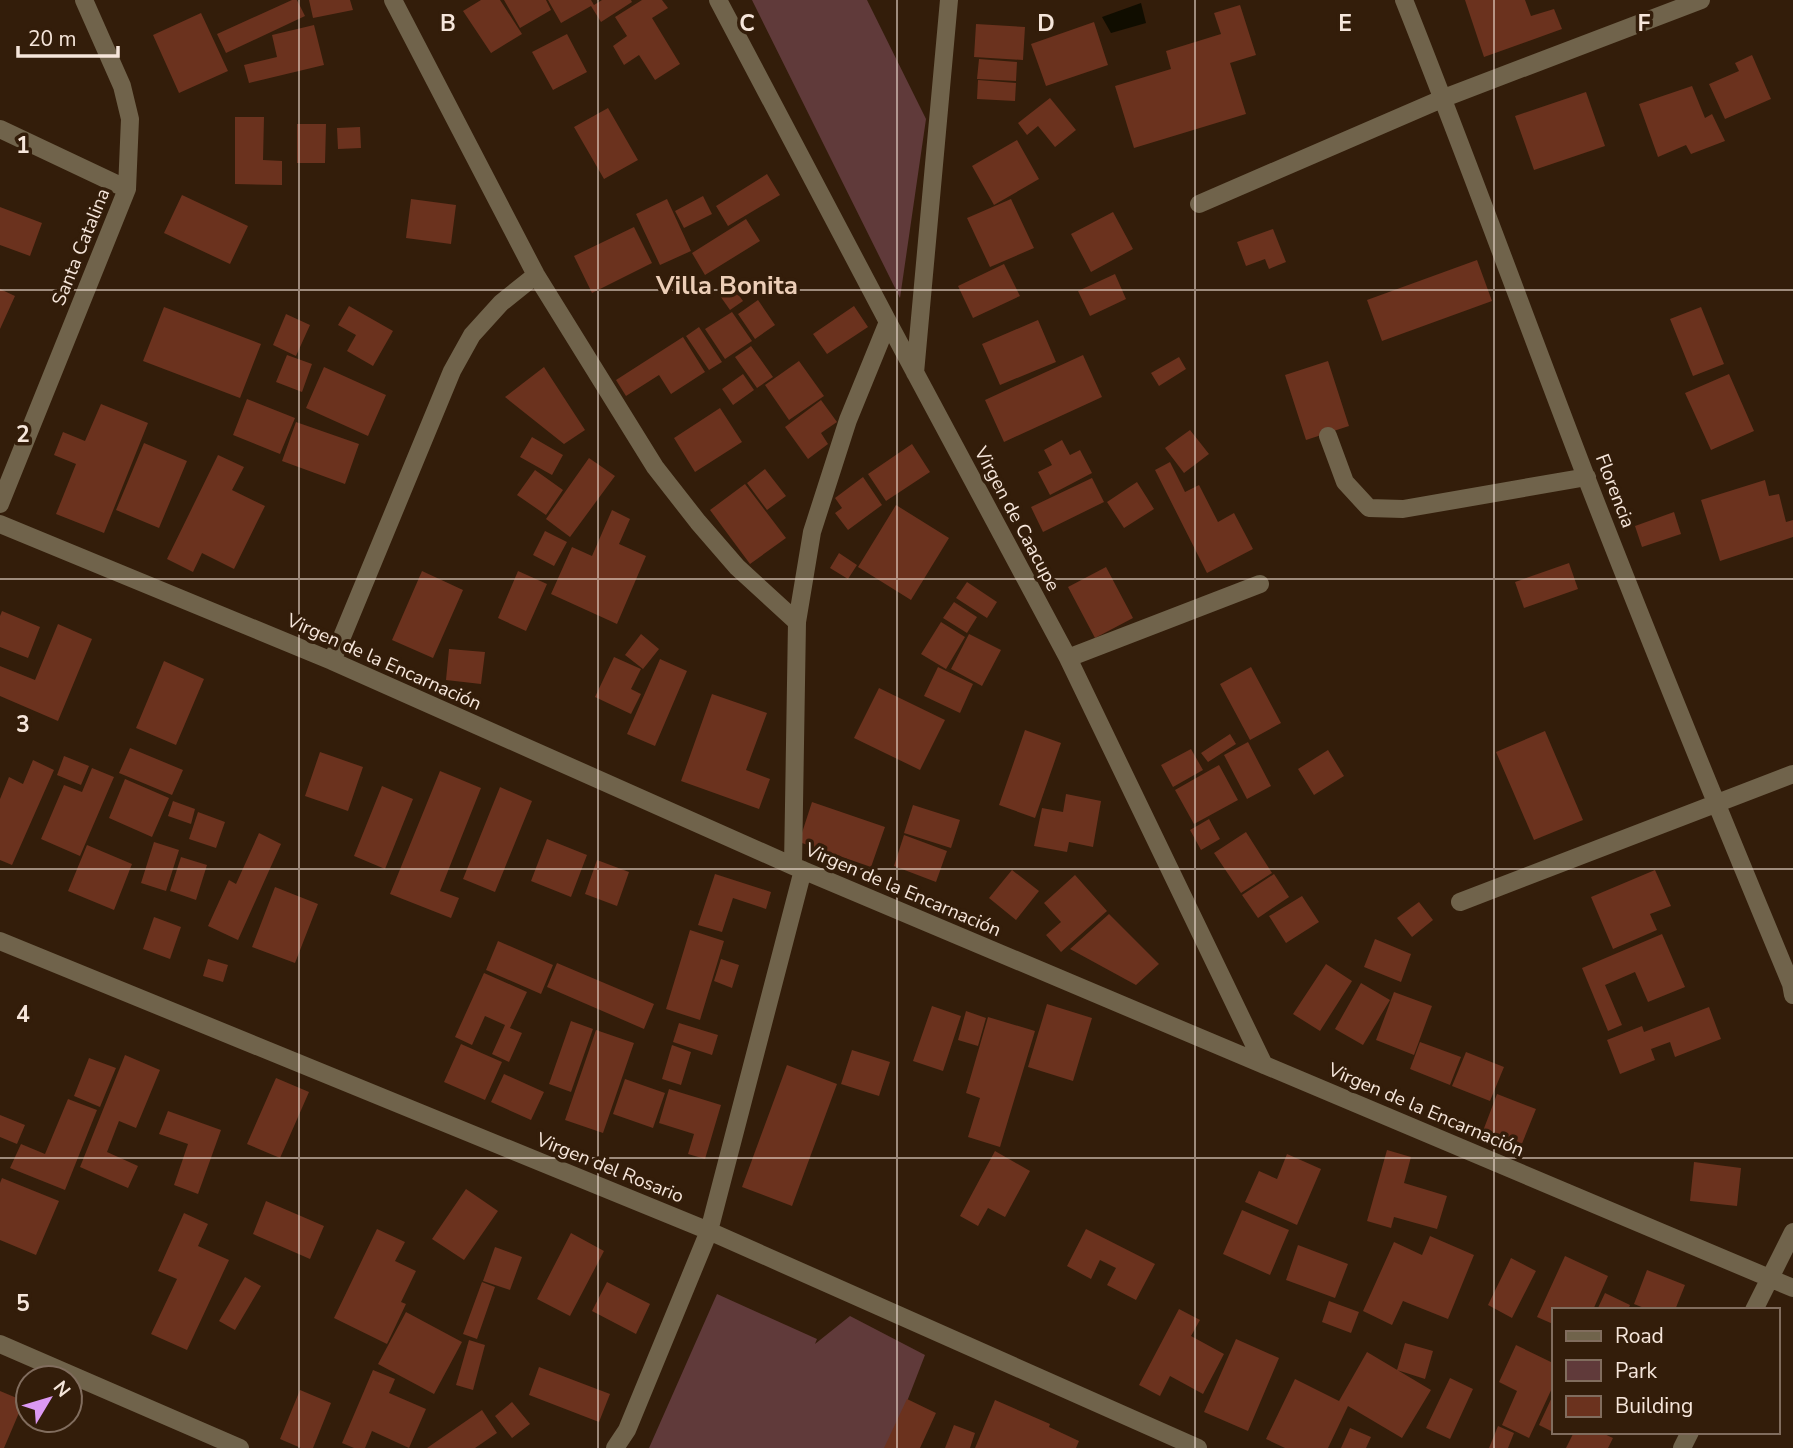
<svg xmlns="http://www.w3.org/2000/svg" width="1793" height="1448" font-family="'Nunito Sans',sans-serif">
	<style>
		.green { fill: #603a3a }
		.water { fill: #100d00 }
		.building { fill: #6b321e }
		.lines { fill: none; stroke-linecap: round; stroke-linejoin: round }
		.minor { stroke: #70634b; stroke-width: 18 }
		.grid { fill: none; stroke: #f6e6db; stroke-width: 2; stroke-opacity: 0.55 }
		.labels { text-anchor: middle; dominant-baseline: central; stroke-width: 7; stroke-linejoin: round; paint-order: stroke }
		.street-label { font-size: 19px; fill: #f6e6db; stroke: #331d0a }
		.district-label { font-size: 26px; font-weight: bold; fill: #ecceb7; stroke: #331d0a }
		.grid-label { font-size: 23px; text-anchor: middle; font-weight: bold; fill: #f6e6db; stroke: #331d0a; stroke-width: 7; stroke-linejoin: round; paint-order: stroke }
	</style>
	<rect width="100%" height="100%" fill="#331d0a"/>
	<!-- green -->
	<path class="green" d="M752 0H867L926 119 900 298Z
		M717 1294 817 1339 815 1344 850 1316 925 1355 889 1448H649Z"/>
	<!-- water -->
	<path class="water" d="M1141 3 1146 23 1111 33 1102 17Z"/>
	<!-- building -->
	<path class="building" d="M292 0H297L305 16 226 53 217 34Z
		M309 0H350L353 10 313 18Z
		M481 0H500L522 34 491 53 463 11Z
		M504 0H546L551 10 520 28Z
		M548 0H591L594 5 602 0H631L632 2 601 22 591 6 561 23Z
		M642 0H662L668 8 652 18 680 64 655 80 639 55 624 65 613 46 627 36 615 17Z
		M1465 0H1525L1531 16 1554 9 1562 29 1484 57Z
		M1240 5 1256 55 1230 63 1246 114 1134 148 1115 86 1171 69 1166 51 1221 34 1214 13Z
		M201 13 228 71 179 93 153 35Z
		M1094 22 1108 65 1046 86 1031 44Z
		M976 24 1025 27 1023 60 974 57Z
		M314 25 324 65 249 83 244 65 277 57 272 35Z
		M567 34 587 72 553 90 532 52Z
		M1752 55 1771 99 1725 119 1709 84 1739 71 1735 63Z
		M979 59 1017 62 1016 81 977 79Z
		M978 80 1016 83 1015 101 977 99Z
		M1692 86 1705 118 1712 114 1725 141 1691 154 1686 145 1658 157 1639 104Z
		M1586 92 1605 146 1534 170 1515 116Z
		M1050 98 1076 130 1055 147 1038 126 1027 135 1018 123Z
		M608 108 638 160 604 179 574 127Z
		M235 117H264L263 160 282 161V185L235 184Z
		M297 124H326L325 163H297Z
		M360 127 361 148 338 149 337 128Z
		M1017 140 1039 179 994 205 972 166Z
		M767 174 780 195 728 226 716 206Z
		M182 195 248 226 230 264 164 233Z
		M703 196 712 214 684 228 675 211Z
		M411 199 456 205 451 244 406 238Z
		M667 199 691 251 660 265 636 214Z
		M1011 199 1034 248 990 267 967 218Z
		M0 207 42 223 30 256 0 245Z
		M1113 212 1133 249 1091 272 1071 234Z
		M746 219 760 241 705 275 692 253Z
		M634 227 652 263 592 293 574 256Z
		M1273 229 1286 262 1269 269 1265 259 1246 266 1237 242Z
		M1477 260 1492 301 1382 341 1367 300Z
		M1004 264 1020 296 973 318 958 286Z
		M1115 274 1126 299 1090 316 1078 291Z
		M731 284 743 301 730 310 718 293Z
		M0 289 15 296 0 329Z
		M758 300 775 325 755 339 738 314Z
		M349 306 393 331 373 366 347 351 356 335 338 325Z
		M854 306 868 327 827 354 813 334Z
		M164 307 261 344 240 398 143 361Z
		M1701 307 1724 364 1693 376 1670 319Z
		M732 312 752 341 725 359 705 329Z
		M286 314 310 325 296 356 273 345Z
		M1038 320 1056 362 1000 385 982 344Z
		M699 327 722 362 709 370 686 336Z
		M683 337 705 372 671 394 659 375 626 396 616 380Z
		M751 346 773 377 757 388 735 357Z
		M287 355 312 364 302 392 276 382Z
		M1083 355 1102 397 1004 442 985 400Z
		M1179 357 1186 369 1159 386 1151 373Z
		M799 361 824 396 789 420 765 385Z
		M1328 361 1349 426 1306 440 1285 375Z
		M324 367 386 395 368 436 306 408Z
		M544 367 585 430 564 444 505 397Z
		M743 374 754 390 733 405 722 389Z
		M1729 374 1754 431 1711 450 1685 393Z
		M247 399 295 418 280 454 233 435Z
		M821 400 837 422 821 433 828 444 808 459 785 427Z
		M101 404 148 423 104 533 56 514 76 464 54 455 63 432 85 441Z
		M720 408 742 442 695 472 674 438Z
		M296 422 359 444 345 484 282 461Z
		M1190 430 1209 454 1184 473 1165 448Z
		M532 437 563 455 552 475 520 457Z
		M1062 440 1070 455 1080 450 1092 473 1050 495 1038 472 1052 465 1044 450Z
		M144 443 187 461 159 528 116 510Z
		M912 444 930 472 886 501 868 474Z
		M218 455 244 467 232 490 265 506 234 569 202 553 193 572 167 559Z
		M589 458 615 476 570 537 546 519Z
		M1170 462 1185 492 1199 485 1218 522 1234 513 1253 549 1207 573 1155 470Z
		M765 469 786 496 767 510 747 483Z
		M535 470 563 490 546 515 517 495Z
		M863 477 882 505 848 530 835 513 842 508 835 498Z
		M1092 478 1104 502 1043 532 1031 507Z
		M1765 480 1769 496 1779 494 1786 522 1793 520V537L1720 561 1701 500Z
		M1137 482 1154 509 1124 528 1107 502Z
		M745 484 786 538 750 564 710 510Z
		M896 505 949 538 911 600 858 567Z
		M612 510 630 519 619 544 646 556 617 624 551 594 572 547 592 556Z
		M1674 512 1681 534 1642 547 1635 526Z
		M545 531 567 542 554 566 533 555Z
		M839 553 857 565 848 579 830 568Z
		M1569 563 1578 589 1524 608 1515 582Z
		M1106 567 1133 618 1095 638 1068 587Z
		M422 571 463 590 433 658 392 640Z
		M518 571 547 584 526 631 498 618Z
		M967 582 997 602 987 618 956 598Z
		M954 602 977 617 967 633 943 618Z
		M2 611 40 627 28 658 0 647V616Z
		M941 622 965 637 946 669 921 654Z
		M58 624 92 639 58 721 0 696V666L35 680Z
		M641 634 659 649 643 669 625 655Z
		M969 634 1001 650 982 686 951 669Z
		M449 649 485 652 481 684 446 680Z
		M614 657 641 669 631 689 641 694 631 714 595 697Z
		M660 659 687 671 655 746 627 734Z
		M164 661 204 679 176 745 136 728Z
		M938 667 973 684 960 713 924 696Z
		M1251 667 1281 723 1250 740 1220 684Z
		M879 688 945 720 920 770 854 738Z
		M712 694 767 713 746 770 770 779 759 809 681 781Z
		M1025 730 1061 743 1035 818 999 805Z
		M1545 731 1583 820 1534 840 1496 752Z
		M1230 734 1236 744 1208 762 1201 753Z
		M1248 742 1271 786 1247 799 1224 755Z
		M130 748 183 770 172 795 119 773Z
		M1191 749 1203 770 1173 787 1161 765Z
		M1328 750 1344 776 1314 795 1298 769Z
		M320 752 363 767 348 811 305 796Z
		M64 756 89 766 81 785 57 775Z
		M33 760 54 770 12 865 0 860V799L9 777 23 784Z
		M1219 765 1238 800 1194 824 1175 790Z
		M92 768 114 777 80 856 41 839 64 785 82 792Z
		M440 771 481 788 440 891 459 898 451 918 390 894Z
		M125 779 169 798 152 837 109 818Z
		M382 786 413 799 385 869 354 856Z
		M500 787 532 801 495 892 463 879Z
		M1066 794 1101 801 1093 847 1069 842 1067 852 1034 846 1042 808 1063 812Z
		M173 801 195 809 191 824 168 816Z
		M812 802 885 827 871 867 799 842Z
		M913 805 960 820 951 848 904 833Z
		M198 812 225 822 216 848 189 839Z
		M1209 819 1220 839 1201 850 1190 830Z
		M1246 832 1272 873 1241 893 1214 853Z
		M259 833 281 844 238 940 208 926 229 880 236 884Z
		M904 835 947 851 936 882 894 866Z
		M547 839 587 855 571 897 531 881Z
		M154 842 179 850 166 891 141 883Z
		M87 845 132 864 114 910 68 891Z
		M181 857 207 865 196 900 170 891Z
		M597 860 629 872 617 906 585 894Z
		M1012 870 1039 891 1016 920 989 898Z
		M1655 870 1671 906 1650 914 1657 930 1613 949 1591 897Z
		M715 874 771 892 766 909 733 898 722 932 698 925Z
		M1274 874 1289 897 1258 918 1242 895Z
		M1075 875 1107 911 1061 952 1046 935 1061 922 1044 903Z
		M275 887 318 904 295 963 252 947Z
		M1302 896 1319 922 1286 943 1269 916Z
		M1419 902 1433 920 1412 937 1397 918Z
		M1109 914 1159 964 1136 985 1070 949Z
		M154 917 181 927 170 959 143 949Z
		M690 930 724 941 700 1020 666 1009Z
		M1662 934 1685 987 1648 1002 1635 972 1605 985 1622 1025 1608 1031 1582 968Z
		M1375 939 1411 954 1401 982 1364 967Z
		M498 941 553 965 541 994 486 970Z
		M208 959 228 965 223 982 203 976Z
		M721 959 739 965 732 988 714 981Z
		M557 963 654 1004 644 1029 547 987Z
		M1326 964 1352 981 1320 1031 1293 1014Z
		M484 973 527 992 510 1028 522 1033 509 1062 492 1054 505 1025 485 1016 472 1045 455 1037Z
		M1361 983 1390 1000 1363 1045 1335 1029Z
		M1394 992 1432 1006 1414 1055 1376 1040Z
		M1047 1004 1092 1018 1073 1081 1028 1067Z
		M932 1006 961 1016 943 1071 913 1061Z
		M1709 1007 1721 1039 1675 1057 1670 1042 1651 1049 1655 1060 1620 1074 1607 1040 1642 1026 1644 1032Z
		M966 1011 986 1018 978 1046 958 1040Z
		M988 1017 1035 1031 1000 1147 968 1137 980 1098 966 1093Z
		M571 1021 593 1029 571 1092 549 1084Z
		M679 1023 718 1035 712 1055 673 1042Z
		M596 1030 634 1043 603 1133 565 1120Z
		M1420 1042 1461 1057 1450 1085 1410 1069Z
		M461 1044 502 1062 485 1100 444 1082Z
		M672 1045 691 1052 681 1085 662 1079Z
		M852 1050 890 1062 879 1096 841 1084Z
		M1466 1052 1504 1067 1490 1101 1452 1086Z
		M125 1055 160 1070 136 1128 119 1121 107 1152 138 1166 128 1188 80 1167Z
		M89 1058 116 1068 100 1107 74 1096Z
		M787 1065 837 1084 792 1206 742 1187Z
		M504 1074 544 1092 531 1120 491 1102Z
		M276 1078 309 1092 280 1158 247 1144Z
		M625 1079 665 1093 653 1128 613 1114Z
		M669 1089 721 1105 705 1159 688 1154 694 1134 659 1123Z
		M1497 1094 1536 1109 1521 1146 1483 1131Z
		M68 1099 97 1110 65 1190 10 1168 21 1144 45 1154Z
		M168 1111 221 1130 198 1194 174 1185 188 1144 159 1134Z
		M0 1115 25 1125 17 1144 0 1137Z
		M1387 1150 1411 1157 1404 1183 1447 1196 1437 1229 1394 1217 1391 1228 1367 1221Z
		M995 1151 1030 1171 1005 1217 988 1208 978 1226 960 1216Z
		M1287 1154 1321 1169 1297 1225 1245 1202 1259 1171 1277 1179Z
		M1694 1162 1741 1168 1737 1206 1690 1201Z
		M2 1178 59 1201 36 1255 0 1240V1183Z
		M466 1189 498 1211 464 1260 432 1239Z
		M266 1201 324 1226 310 1259 253 1234Z
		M1242 1210 1289 1230 1270 1275 1223 1254Z
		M184 1213 208 1224 198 1246 229 1260 187 1350 151 1334 177 1279 158 1271Z
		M377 1229 405 1242 395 1261 416 1271 401 1302 406 1304 387 1344 334 1318Z
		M1086 1229 1155 1264 1136 1300 1107 1285 1116 1268 1100 1260 1091 1279 1067 1266Z
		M571 1233 604 1251 570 1316 537 1299Z
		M1430 1236 1474 1255 1448 1319 1403 1301 1392 1325 1363 1311 1394 1242 1422 1255Z
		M1298 1245 1348 1264 1335 1298 1286 1280Z
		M495 1247 522 1257 510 1290 483 1281Z
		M1565 1256 1608 1276 1593 1310H1553V1324L1537 1317Z
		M1511 1258 1536 1271 1512 1318 1488 1305Z
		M1647 1270 1685 1285 1675 1310H1649L1634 1304Z
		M245 1277 261 1286 235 1330 219 1321Z
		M482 1282 495 1287 477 1339 463 1334Z
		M607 1282 650 1304 636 1334 592 1311Z
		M1605 1293 1630 1305 1628 1310H1597Z
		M1329 1301 1359 1312 1351 1333 1322 1322Z
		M1179 1309 1200 1320 1191 1336 1224 1354 1203 1394 1170 1376 1160 1396 1139 1385Z
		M406 1312 462 1342 434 1394 378 1364Z
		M1236 1339 1279 1358 1248 1431 1204 1412Z
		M469 1340 485 1345 473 1390 456 1385Z
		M1405 1343 1433 1351 1425 1379 1397 1370Z
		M1516 1345 1553 1363V1386L1529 1438 1502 1425 1517 1391 1499 1382Z
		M1367 1352 1431 1390 1402 1438 1348 1406 1328 1448H1285L1266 1439 1295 1379 1339 1401Z
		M539 1367 610 1394 599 1422 529 1395Z
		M373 1370 395 1379 389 1393 426 1409 409 1448 372 1431 365 1448H354L342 1443Z
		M1450 1378 1473 1389 1450 1439 1426 1428Z
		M300 1390 331 1403 313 1448H301L280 1439Z
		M0 1391 24 1401 4 1448H0Z
		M1553 1395V1432L1539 1425Z
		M907 1399 936 1413 920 1448H884Z
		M995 1400 1050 1424 1049 1427 1079 1441 1076 1448H975Z
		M512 1402 530 1424 512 1438 495 1416Z
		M482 1410 497 1433 475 1448H427Z
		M954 1425 975 1433 970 1448H945Z
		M1498 1426 1514 1433 1508 1448H1489Z
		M1350 1428 1371 1437 1366 1448H1341Z
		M1574 1432H1600L1613 1438 1608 1448H1566Z"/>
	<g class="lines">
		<!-- minor -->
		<path class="minor" d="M393 0 536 275 655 467 698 522 737 567 797 622
			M718 0 888 322 1068 658 1264 1065
			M1404 0C1467 158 1525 318 1586 477 1652 647 1721 816 1791 984L1793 995
			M0 129 127 189
			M1199 204 1444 98 1701 0
			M915 373 949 0
			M1328 436 1345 482 1369 508 1403 509 1587 477
			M0 504 127 189 130 119 122 86 84 0
			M0 524 332 661 793 866 1793 1288
			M1068 658 1260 584
			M332 661 452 371 472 335 501 303 536 275
			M793 866 797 622 812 532 848 420 888 322
			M1460 902 1793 774
			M0 941 709 1231 1198 1448
			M1754 1310 1793 1232
			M0 1344 240 1448
			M615 1448 627 1430 709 1231 803 870
			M1682 1448 1690 1432"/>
	</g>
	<!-- grid -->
	<path class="grid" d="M299 0V1448M598 0V1448M897 0V1448M1195 0V1448M1494 0V1448M0 290H1793M0 579H1793M0 869H1793M0 1158H1793"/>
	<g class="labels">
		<!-- street labels -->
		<g class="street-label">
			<text transform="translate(81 247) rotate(-68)">Santa Catalina</text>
			<text transform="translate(1615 491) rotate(69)">Florencia</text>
			<text transform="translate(1017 519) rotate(62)">Virgen de Caacupe</text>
			<text transform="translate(384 662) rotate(24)">Virgen de la Encarnación</text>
			<text transform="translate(903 890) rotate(23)">Virgen de la Encarnación</text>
			<text transform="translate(1426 1110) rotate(23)">Virgen de la Encarnación</text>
			<text transform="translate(610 1168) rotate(22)">Virgen del Rosario</text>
		</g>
		<!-- district labels -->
		<g class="district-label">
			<text x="727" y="285">Villa Bonita</text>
		</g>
	</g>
	<g class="grid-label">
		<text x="448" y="31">B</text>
		<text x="747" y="31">C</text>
		<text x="1046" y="31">D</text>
		<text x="1345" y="31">E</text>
		<text x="1644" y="31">F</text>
		<text x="23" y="153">1</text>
		<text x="23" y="442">2</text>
		<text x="23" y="732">3</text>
		<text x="23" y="1022">4</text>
		<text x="23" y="1311">5</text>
	</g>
	<!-- legend -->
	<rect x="1552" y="1308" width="228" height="126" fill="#331d0a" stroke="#816d5e" stroke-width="2"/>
	<rect x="1566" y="1331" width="35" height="10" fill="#70634b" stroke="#816d5e" stroke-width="2"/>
	<text x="1615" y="1343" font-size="21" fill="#f6e6db">Road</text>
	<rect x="1566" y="1360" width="35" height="21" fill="#603a3a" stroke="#816d5e" stroke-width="2"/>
	<text x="1615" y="1378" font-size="21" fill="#f6e6db">Park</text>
	<rect x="1566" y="1396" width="35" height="21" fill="#6b321e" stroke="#816d5e" stroke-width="2"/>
	<text x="1615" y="1413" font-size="21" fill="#f6e6db">Building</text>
	<!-- north arrow -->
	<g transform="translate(49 1399) rotate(52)"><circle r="33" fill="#331d0a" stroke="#816d5e" stroke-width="2"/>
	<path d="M0-5L12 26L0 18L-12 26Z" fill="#dc99f4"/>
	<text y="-10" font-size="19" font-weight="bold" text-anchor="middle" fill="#f6e6db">N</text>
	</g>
	<!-- scale -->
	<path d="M18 46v10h100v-10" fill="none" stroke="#f6e6db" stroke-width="3.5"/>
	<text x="28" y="46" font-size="21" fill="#f6e6db" stroke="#331d0a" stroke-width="5" paint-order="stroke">20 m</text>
</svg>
